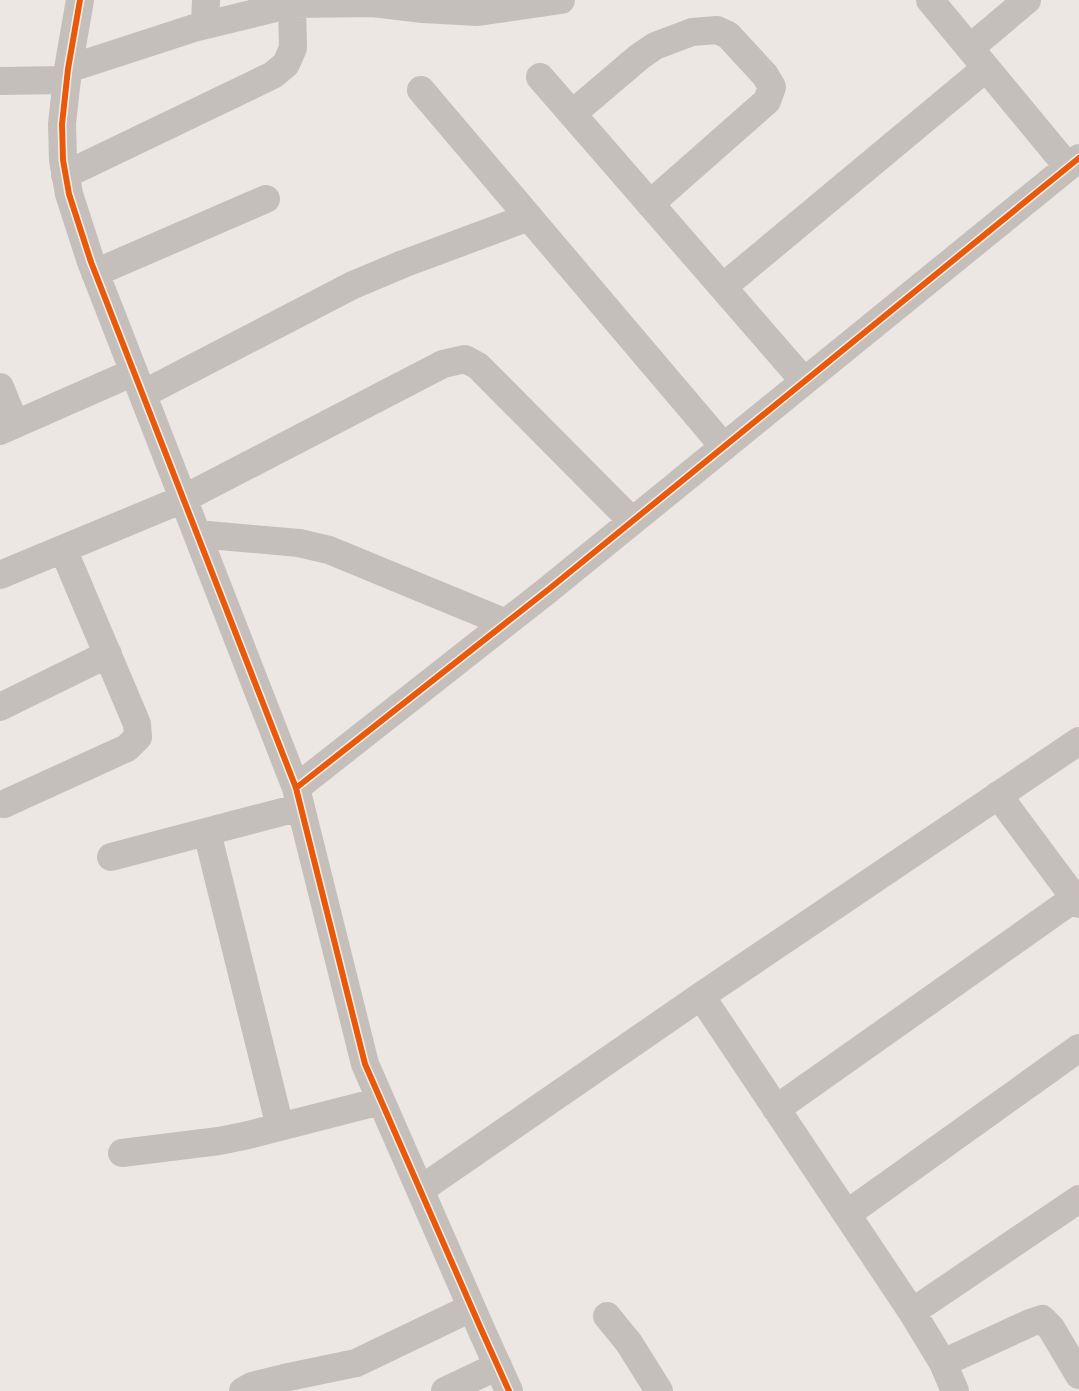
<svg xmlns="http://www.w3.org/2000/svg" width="1079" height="1391" font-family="Raleway,sans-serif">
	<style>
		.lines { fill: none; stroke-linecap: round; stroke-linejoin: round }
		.minor { stroke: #c5bfbb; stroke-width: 28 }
		.cycleway-casing { stroke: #f8f0eb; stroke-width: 9 }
		.cycleway { stroke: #e8590c; stroke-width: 6 }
	</style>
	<rect width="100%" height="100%" fill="#ece7e3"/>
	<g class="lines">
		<!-- minor -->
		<path class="minor" d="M80 0 68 69 62 124 63 160 69 194 91 262 296 788 365 1064 481 1329 509 1391
			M930 0 1068 167
			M205 25 206 0
			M970 48 1027 0
			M68 69 194 28 292 4 373 3 423 9 478 12 561 0
			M540 77 804 381
			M0 81 67 80
			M421 90 724 447
			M572 114 639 57 655 46 692 32 717 30 728 35 765 75 772 87 767 101 650 204
			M65 175 273 75 286 64 293 48 292 4
			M95 273 266 199
			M723 287 986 68
			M0 387 15 424
			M143 394 353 285 403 264 529 217
			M0 431 134 372
			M197 534 299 543 329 550 506 623
			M0 575 183 499 443 364 465 359 478 366 632 521
			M0 707 108 654
			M296 788 549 589 1079 158
			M998 795 1079 904
			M4 804 127 748 138 737 137 724 63 549
			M207 832 280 1127
			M111 857 301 807
			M701 996 912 1312 943 1363 955 1391
			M776 1109 1079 895
			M122 1153 219 1141 244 1136 381 1101
			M420 1190 701 996 1079 741
			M847 1214 1079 1048
			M912 1312 1079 1199
			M607 1316 629 1343 659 1391
			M943 1363 1030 1323 1042 1319 1051 1328 1079 1375
			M243 1391 252 1386 284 1378 356 1363 471 1308
			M445 1391 498 1366"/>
		<defs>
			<path id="cycleway" d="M80 0 68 69 62 124 63 160 69 194 91 262 296 788 365 1064 481 1329 509 1391
				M296 788 549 589 1079 158"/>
		</defs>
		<!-- cycleway casing -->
		<use href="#cycleway" class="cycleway-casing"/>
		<!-- cycleway -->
		<use href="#cycleway" class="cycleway"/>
	</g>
</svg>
